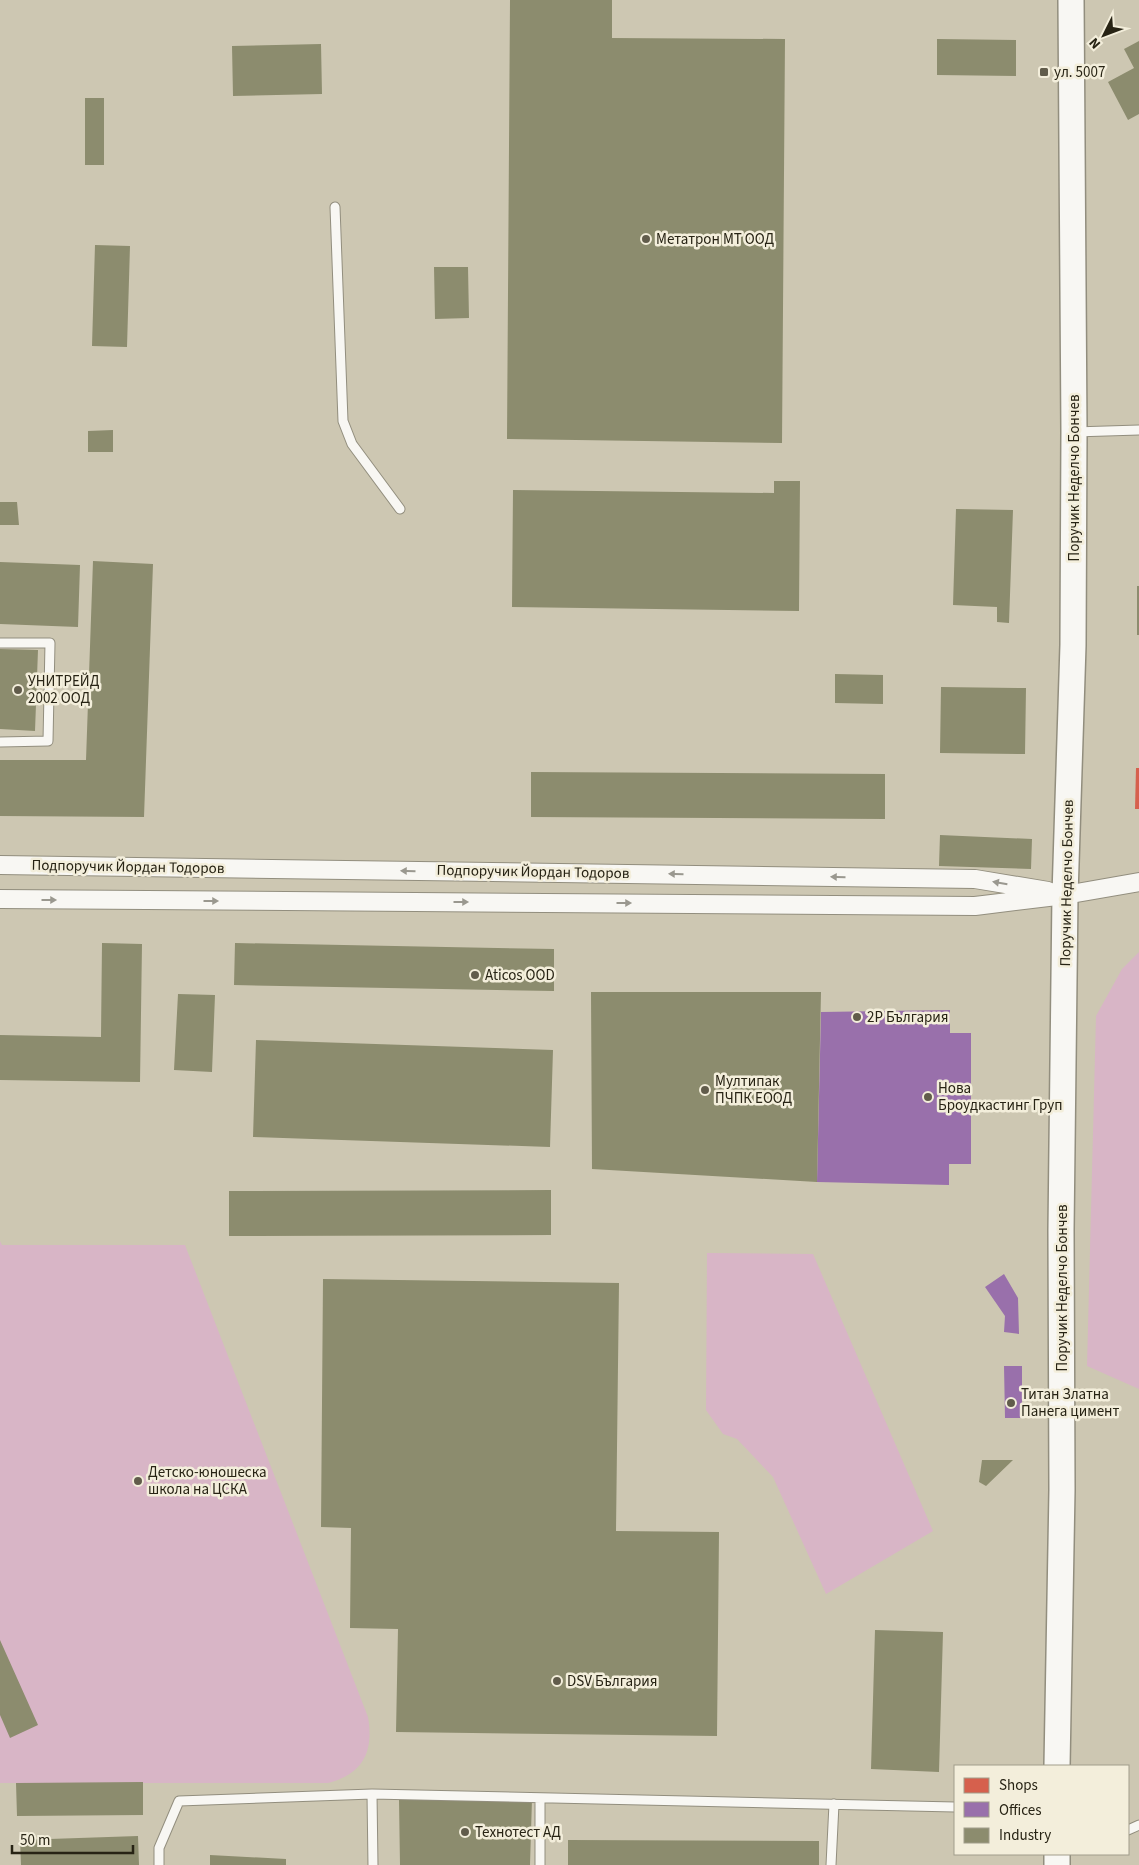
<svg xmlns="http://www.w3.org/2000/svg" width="1139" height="1865" font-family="'Source Sans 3',sans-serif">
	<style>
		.green { fill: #d8b5c6 }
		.shops { fill: #d6604d }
		.offices { fill: #9970ab }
		.industry { fill: #8c8c6e }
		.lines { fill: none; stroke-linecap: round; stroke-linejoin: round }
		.lane-casing { stroke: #928e7e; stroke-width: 11 }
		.street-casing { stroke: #928e7e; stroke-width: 20 }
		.secondary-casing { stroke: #928e7e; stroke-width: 28 }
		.lane { stroke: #f8f7f3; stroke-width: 9 }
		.street { stroke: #f8f7f3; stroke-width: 18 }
		.secondary { stroke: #f8f7f3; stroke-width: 25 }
		.oneway { fill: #9a988f }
		.poi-dot { fill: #615c4b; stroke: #f3eedb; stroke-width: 2 }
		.labels { text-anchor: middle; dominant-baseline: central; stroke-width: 5; stroke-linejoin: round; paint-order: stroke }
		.poi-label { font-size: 15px; fill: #272314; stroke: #f3eedb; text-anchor: start }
		.street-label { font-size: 15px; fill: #272314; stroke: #f3eedb }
	</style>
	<rect width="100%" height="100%" fill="#cdc7b2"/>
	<!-- green -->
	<path class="green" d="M1139 952V1389L1087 1366 1096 1016 1122 969Z
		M0 1241 2 1245H185L368 1717C374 1752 363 1774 328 1783H0Z
		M707 1253 813 1254 933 1531 826 1594 773 1477 737 1439 723 1434 706 1410Z"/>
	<!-- shops -->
	<path class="shops" d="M1136 768H1139V809H1135Z"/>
	<!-- offices -->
	<path class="offices" d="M950 1010V1033H971V1164H949V1185L817 1182 821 1012Z
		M1004 1274 1018 1298 1019 1334 1004 1332 1005 1316 985 1287Z
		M1004 1366H1022V1418H1005Z"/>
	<!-- industry -->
	<path class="industry" d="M510 0H612V38L785 39 782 443 507 439Z
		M937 39 1016 40V76L937 75Z
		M1139 41V114L1128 120 1108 82 1134 68 1124 49Z
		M321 44 322 94 233 96 232 46Z
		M85 98H104V165H85Z
		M95 245 130 246 127 347 92 346Z
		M434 267H468L469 318 435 319Z
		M113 430V452H88V431Z
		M774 481H800L799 611 512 607 513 490 774 493Z
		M0 502H17L19 525H0Z
		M956 509 1013 510 1009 623 997 622V607L953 605Z
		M93 561 153 564 144 817 0 816V760H86Z
		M0 562 80 565 78 627 0 624Z
		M1137 586H1139V635H1137Z
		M0 649 38 650 35 731 0 729Z
		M835 674 883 675V704L835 703Z
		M941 687 1026 688 1025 754 940 753Z
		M531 772 885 774V819L531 817Z
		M940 835 1032 839 1031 869 939 866Z
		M102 943 142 944 140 1082 0 1080V1035L101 1037Z
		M235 943 554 949V991L234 985Z
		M591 992H821L817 1182 592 1169Z
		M178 994 215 995 212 1072 174 1070Z
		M256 1040 553 1050 550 1147 253 1137Z
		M551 1190V1235L229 1236V1191Z
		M323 1279 619 1283 616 1531 719 1532 717 1736 396 1732 398 1629 350 1628 351 1528 321 1527Z
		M982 1460H1013L986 1486 979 1482Z
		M875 1630 943 1632 939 1772 871 1769Z
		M0 1640 38 1725 10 1738 0 1715Z
		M143 1782V1815L17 1816 16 1783Z
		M532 1799 530 1865H400L399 1800Z
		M138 1836 139 1865H21L20 1840Z
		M568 1840 819 1841V1865H568Z
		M210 1855 286 1859V1865H210Z"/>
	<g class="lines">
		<defs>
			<path id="lane" d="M335 207 343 421 352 444 400 509
				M1074 432 1139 430
				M0 643H50L48 741 0 742
				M372 1794 373 1865
				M540 1798V1865
				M1128 1830 1139 1825
				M159 1865V1848L179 1801 372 1794 955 1807
				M831 1865 834 1804"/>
			<path id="street" d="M0 865 975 879 1048 891
				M0 899 975 906 1065 895 1139 882"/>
			<path id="secondary" d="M1057 1766 1062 1490 1061 1230 1065 895 1073 645 1074 432 1071 0
				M1057 1854V1865"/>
		</defs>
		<!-- lane casing -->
		<use href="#lane" class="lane-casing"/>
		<!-- street casing -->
		<use href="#street" class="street-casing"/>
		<!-- secondary casing -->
		<use href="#secondary" class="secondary-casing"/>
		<!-- lane -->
		<use href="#lane" class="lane"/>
		<!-- street -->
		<use href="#street" class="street"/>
		<!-- secondary -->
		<use href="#secondary" class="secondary"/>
	</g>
	<!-- one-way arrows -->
	<defs><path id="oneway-solid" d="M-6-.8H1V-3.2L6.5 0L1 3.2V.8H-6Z" transform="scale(1.25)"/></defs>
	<g class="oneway">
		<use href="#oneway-solid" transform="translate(408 871) rotate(-179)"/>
		<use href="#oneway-solid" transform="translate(676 874) rotate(-179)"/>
		<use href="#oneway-solid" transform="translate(838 877) rotate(-179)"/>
		<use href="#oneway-solid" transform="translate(1000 883) rotate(-170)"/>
		<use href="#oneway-solid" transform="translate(49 900)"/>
		<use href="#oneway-solid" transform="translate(211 901)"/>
		<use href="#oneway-solid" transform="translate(461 902)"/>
		<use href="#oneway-solid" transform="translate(624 903)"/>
	</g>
	<!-- markers -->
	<g class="poi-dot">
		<rect x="1039" y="67" width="10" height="10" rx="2.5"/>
		<circle cx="646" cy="239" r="5"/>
		<circle cx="18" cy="690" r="5"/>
		<circle cx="475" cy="975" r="5"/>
		<circle cx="857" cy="1017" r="5"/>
		<circle cx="705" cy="1090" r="5"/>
		<circle cx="928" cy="1097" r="5"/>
		<circle cx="1011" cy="1403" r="5"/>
		<circle cx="138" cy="1481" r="5"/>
		<circle cx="557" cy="1681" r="5"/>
		<circle cx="465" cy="1832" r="5"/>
	</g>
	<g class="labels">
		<!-- poi labels -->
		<g class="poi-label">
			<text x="1054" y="72">ул. 5007</text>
			<text x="656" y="239">Метатрон МТ ООД</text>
			<text x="28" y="681">УНИТРЕЙД<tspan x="28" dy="17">2002 ООД</tspan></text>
			<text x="485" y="975">Aticos OOD</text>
			<text x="867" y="1017">2Р България</text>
			<text x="715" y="1081">Мултипак<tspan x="715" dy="17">ПЧПК ЕООД</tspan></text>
			<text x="938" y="1088">Нова<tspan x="938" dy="17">Броудкастинг Груп</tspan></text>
			<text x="1021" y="1394">Титан Златна<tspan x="1021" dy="17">Панега цимент</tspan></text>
			<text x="148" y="1472">Детско-юношеска<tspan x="148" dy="17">школа на ЦСКА</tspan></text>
			<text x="567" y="1681">DSV България</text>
			<text x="475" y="1832">Технотест АД</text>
		</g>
		<!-- street labels -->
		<g class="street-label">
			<text transform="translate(1074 478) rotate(-90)">Поручик Неделчо Бончев</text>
			<text transform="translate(128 867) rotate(1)">Подпоручик Йордан Тодоров</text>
			<text transform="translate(533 872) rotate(1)">Подпоручик Йордан Тодоров</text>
			<text transform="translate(1067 883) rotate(-89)">Поручик Неделчо Бончев</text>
			<text transform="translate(1062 1288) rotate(-90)">Поручик Неделчо Бончев</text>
		</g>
	</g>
	<!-- legend -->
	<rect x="954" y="1765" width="175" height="90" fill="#f3eedb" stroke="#a19d8b"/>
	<rect x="964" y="1778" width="25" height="15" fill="#d6604d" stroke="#a19d8b"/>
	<text x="999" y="1790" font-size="15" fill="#272314">Shops</text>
	<rect x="964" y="1802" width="25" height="15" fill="#9970ab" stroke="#a19d8b"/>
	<text x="999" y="1815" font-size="15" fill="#272314">Offices</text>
	<rect x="964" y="1828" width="25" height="15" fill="#8c8c6e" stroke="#a19d8b"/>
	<text x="999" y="1840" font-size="15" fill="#272314">Industry</text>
	<!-- north arrow -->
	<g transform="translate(1104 35) rotate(228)" stroke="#f3eedb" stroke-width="4" paint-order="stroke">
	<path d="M0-4L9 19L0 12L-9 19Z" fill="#272314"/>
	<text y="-8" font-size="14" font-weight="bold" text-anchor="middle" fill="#272314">N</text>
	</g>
	<!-- scale -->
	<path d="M12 1845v8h121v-8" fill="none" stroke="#272314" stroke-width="2.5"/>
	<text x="20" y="1845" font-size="15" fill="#272314" stroke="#f3eedb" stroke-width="4" paint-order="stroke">50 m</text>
</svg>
